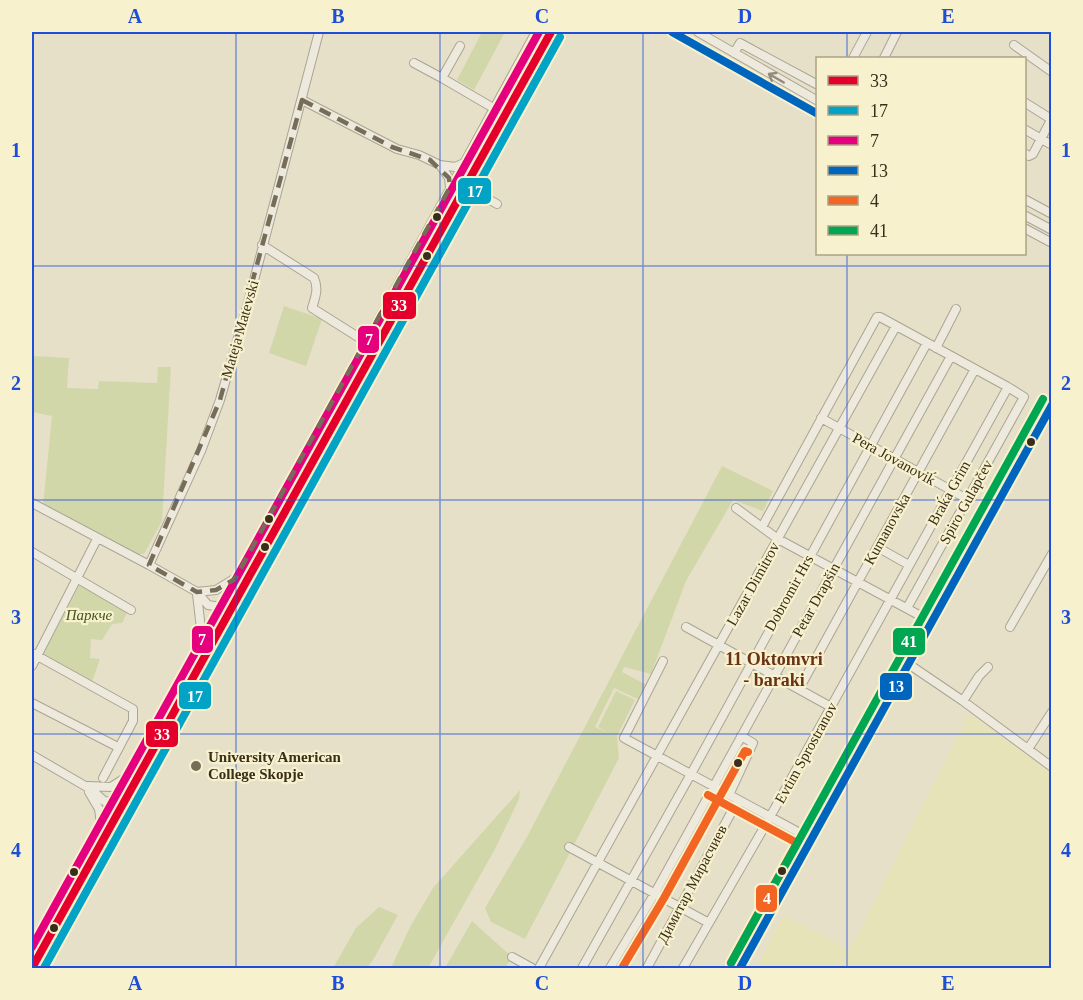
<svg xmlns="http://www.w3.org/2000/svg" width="1083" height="1000" font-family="Georgia,serif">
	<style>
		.farmland { fill: #e7e3b8 }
		.green { fill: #d2d7aa }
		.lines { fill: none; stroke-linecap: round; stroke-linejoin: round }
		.minor-casing { stroke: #aaa493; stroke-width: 10 }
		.minor { stroke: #ede9dc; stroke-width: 8 }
		.bus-1-casing { stroke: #f8f1cd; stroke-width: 12 }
		.bus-2-casing { stroke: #f8f1cd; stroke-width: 12 }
		.bus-3-casing { stroke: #f8f1cd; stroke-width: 12 }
		.bus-4-casing { stroke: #f8f1cd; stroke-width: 12 }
		.bus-5-casing { stroke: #f8f1cd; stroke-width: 12 }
		.bus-6-casing { stroke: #f8f1cd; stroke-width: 12 }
		.bus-1 { stroke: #e4002b; stroke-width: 8 }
		.bus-2 { stroke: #03a3c5; stroke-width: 8 }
		.bus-3 { stroke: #e5007d; stroke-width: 8 }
		.bus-4 { stroke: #0065bd; stroke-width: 8 }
		.bus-5 { stroke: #f26522; stroke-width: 8 }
		.bus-6 { stroke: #00a651; stroke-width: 8 }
		.oneway { stroke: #938b7c }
		.marked { fill: none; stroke: #766c58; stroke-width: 4.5; stroke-dasharray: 12 8; stroke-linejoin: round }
		.grid { fill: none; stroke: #1d4ed8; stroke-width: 1.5; stroke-opacity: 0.55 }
		.bus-dot { fill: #392d1b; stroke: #f8f1cd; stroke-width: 2 }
		.poi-dot { fill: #766c58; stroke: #f8f1cd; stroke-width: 2 }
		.labels { text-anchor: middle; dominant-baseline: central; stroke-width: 4.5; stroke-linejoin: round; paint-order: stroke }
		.street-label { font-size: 15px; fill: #392d1b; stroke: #f8f1cd }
		.park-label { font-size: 15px; font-style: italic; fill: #42571f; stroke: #f8f1cd }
		.poi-label { font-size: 15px; font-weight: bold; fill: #392d1b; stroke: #f8f1cd; text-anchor: start }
		.quarter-label { font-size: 18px; font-weight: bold; fill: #693116; stroke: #f8f1cd }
		.line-badge { stroke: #f8f1cd; stroke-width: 2 }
		.badge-label { font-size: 16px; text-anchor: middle; font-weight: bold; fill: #fff }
		.neatline { fill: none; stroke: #1d4ed8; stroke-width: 2 }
		.grid-label { font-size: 20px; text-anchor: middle; font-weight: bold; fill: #1d4ed8 }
	</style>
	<rect width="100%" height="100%" fill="#e6e0c9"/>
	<!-- farmland -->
	<path class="farmland" d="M969 714 1051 772V968H756L784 915 850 950Z"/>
	<!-- green -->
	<path class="green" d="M482 32H505L474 90 457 80Z
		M284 306 322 319 306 366 269 353Z
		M32 356 69 358 67 388 98 389 99 381 157 383 158 367H171L162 521 144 554H136L43 505 52 416 32 412Z
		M722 466 773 491 763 511 733 500 686 581 651 674 624 667 622 672 647 685 640 700 614 688 595 727 607 732 598 727 616 691 635 700 617 736 619 758 525 939 491 922 485 908 528 835Z
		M80 584 128 611 122 623 112 624 102 640 91 639 90 658 100 659 92 682 43 655Z
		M520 790 519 799 495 849 428 968H391L410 927 433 888Z
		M379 907 398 915 373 960 367 968H333L356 928Z
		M472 921 512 957 505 968H445Z"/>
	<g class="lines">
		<defs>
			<path id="minor" d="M672 32 818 114
				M698 32 818 101
				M1014 45 1052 72
				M460 46 442 78 495 109
				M734 53 740 43 818 85
				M853 58 867 32
				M884 58 897 32
				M414 63 442 78
				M302 100 397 149 419 155 440 165 455 167 464 163
				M1024 102 1051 119
				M1024 129 1052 145
				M1024 153 1029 156 1033 154 1052 118
				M440 165 449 178 450 187
				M465 186 497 204
				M1024 199 1052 214
				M1024 215 1052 230
				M1024 228 1052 243
				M262 245 314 278C319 289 315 298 312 308L366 342
				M936 348 956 309
				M821 418 967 499
				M32 503 149 565 197 592 208 605 221 607
				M736 508 778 539 930 621
				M762 527 877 317H880L1008 387 1024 397 907 608
				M877 547 909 565
				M32 552 131 610
				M149 565 201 451 220 400 247 307 319 32
				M197 592 216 590 234 579
				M197 594 202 638
				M686 627 831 707
				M1010 627 1052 554
				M32 653 133 709V721L103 778
				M663 661 624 738 811 839
				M907 663 963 701 1052 767
				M32 666 97 539
				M799 689 975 369
				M963 701 979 676 988 667
				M32 703 114 745
				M1028 749 1052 712
				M32 755 92 790 104 801 114 802
				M88 786 111 787 125 778
				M89 792 99 809 101 824
				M729 795 753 743 741 736
				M569 847 709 923
				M32 945 128 777 536 32
				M512 957 532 968
				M32 968 551 32
				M539 968 896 326
				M582 968 691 774 927 343
				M610 968 655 893 951 356
				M647 968 738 800
				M683 968 770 817 1008 387
				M740 968 1052 404"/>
		</defs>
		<!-- minor casing -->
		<use href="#minor" class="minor-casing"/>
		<!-- minor -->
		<use href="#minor" class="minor"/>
		<defs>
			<path id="bus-1" d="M32 968 551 32"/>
			<path id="bus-2" d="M44 968 560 37"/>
			<path id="bus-3" d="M32 947 539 32"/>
			<path id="bus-4" d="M672 32 818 114
				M740 968 1052 405"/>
			<path id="bus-5" d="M708 795 797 843 731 963
				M622 968 664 898 745 751 748 752"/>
			<path id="bus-6" d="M731 963 1043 399"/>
		</defs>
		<!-- bus-1 casing -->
		<use href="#bus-1" class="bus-1-casing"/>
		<!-- bus-2 casing -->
		<use href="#bus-2" class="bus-2-casing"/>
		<!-- bus-3 casing -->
		<use href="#bus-3" class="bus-3-casing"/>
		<!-- bus-4 casing -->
		<use href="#bus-4" class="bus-4-casing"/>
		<!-- bus-5 casing -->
		<use href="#bus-5" class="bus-5-casing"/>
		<!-- bus-6 casing -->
		<use href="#bus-6" class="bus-6-casing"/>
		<!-- bus-1 -->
		<use href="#bus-1" class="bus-1"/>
		<!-- bus-2 -->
		<use href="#bus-2" class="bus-2"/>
		<!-- bus-3 -->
		<use href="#bus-3" class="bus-3"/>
		<!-- bus-4 -->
		<use href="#bus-4" class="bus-4"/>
		<!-- bus-5 -->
		<use href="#bus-5" class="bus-5"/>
		<!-- bus-6 -->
		<use href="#bus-6" class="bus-6"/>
	</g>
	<!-- one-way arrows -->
	<defs><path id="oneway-shaft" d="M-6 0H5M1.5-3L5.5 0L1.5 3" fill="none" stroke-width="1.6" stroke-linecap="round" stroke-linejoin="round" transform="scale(1.5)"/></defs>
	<use class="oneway" href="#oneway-shaft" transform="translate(776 78) rotate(-150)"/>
	<!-- marked area -->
	<path class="marked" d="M302 100 392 147 430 160 449 178 450 187 235 579 216 590 197 592 149 565 220 400Z"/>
	<!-- grid -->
	<path class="grid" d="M236 32V968M440 32V968M643 32V968M847 32V58M847 254V968M32 266H1052M32 500H1052M32 734H1052"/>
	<!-- markers -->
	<g class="bus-dot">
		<circle cx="437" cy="217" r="5"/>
		<circle cx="427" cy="256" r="5"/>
		<circle cx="1031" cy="442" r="5"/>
		<circle cx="269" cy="519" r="5"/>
		<circle cx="265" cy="547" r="5"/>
		<circle cx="738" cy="763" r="5"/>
		<circle cx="782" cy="871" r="5"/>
		<circle cx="74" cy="872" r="5"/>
		<circle cx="54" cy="928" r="5"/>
	</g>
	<circle class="poi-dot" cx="196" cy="766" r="6"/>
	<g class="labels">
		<!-- street labels -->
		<g class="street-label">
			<text transform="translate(240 329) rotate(-74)">Mateja Matevski</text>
			<text transform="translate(894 459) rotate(29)">Pera Jovanoviḱ</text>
			<text transform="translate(949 493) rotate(-61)">Braḱa Grim</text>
			<text transform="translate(966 502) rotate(-61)">Spiro Gulapčev</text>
			<text transform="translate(887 529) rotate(-61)">Kumanovska</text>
			<text transform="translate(753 584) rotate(-61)">Lazar Dimitrov</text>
			<text transform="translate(789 593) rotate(-61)">Dobromir Hrs</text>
			<text transform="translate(816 600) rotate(-61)">Petar Drapšin</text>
			<text transform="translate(806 753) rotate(-61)">Evtim Sprostranov</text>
			<text transform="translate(692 884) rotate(-62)">Димитар Мирасчиев</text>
		</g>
		<!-- park labels -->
		<g class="park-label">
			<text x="89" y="615">Паркче</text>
		</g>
		<!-- poi labels -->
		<g class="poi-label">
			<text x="208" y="757">University American<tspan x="208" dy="17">College Skopje</tspan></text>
		</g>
		<!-- quarter labels -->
		<g class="quarter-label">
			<text x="774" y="659">11 Oktomvri<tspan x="774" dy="21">- baraki</tspan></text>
		</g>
	</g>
	<g class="line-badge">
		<rect x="457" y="177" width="35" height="28" rx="6" fill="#03a3c5"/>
		<rect x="382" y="291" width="35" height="29" rx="6" fill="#e4002b"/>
		<rect x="357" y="325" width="23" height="29" rx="6" fill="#e5007d"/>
		<rect x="191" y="625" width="23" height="29" rx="6" fill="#e5007d"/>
		<rect x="892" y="627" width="34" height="29" rx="6" fill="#00a651"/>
		<rect x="879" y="672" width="34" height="29" rx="6" fill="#0065bd"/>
		<rect x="178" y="681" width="34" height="29" rx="6" fill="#03a3c5"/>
		<rect x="145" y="720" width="34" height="28" rx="6" fill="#e4002b"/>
		<rect x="755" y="884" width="23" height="29" rx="6" fill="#f26522"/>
	</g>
	<g class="badge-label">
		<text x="475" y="197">17</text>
		<text x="399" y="311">33</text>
		<text x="369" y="345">7</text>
		<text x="202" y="645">7</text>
		<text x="909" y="647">41</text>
		<text x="896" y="692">13</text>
		<text x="195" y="702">17</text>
		<text x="162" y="740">33</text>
		<text x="767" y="904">4</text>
	</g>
	<!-- border -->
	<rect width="1083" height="1000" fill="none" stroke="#f8f1cd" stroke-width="66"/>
	<!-- legend -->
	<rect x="816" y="57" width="210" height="198" fill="#f8f1cd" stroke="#aca386" stroke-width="1.5"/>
	<rect x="828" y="76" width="30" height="9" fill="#e4002b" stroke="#aca386" stroke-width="1.5"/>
	<text x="870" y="87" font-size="18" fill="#392d1b">33</text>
	<rect x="828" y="106" width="30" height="9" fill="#03a3c5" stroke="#aca386" stroke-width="1.5"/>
	<text x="870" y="117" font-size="18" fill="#392d1b">17</text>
	<rect x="828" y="136" width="30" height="9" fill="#e5007d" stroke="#aca386" stroke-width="1.5"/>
	<text x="870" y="147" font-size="18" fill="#392d1b">7</text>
	<rect x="828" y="166" width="30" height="9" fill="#0065bd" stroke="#aca386" stroke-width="1.5"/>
	<text x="870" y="177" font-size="18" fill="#392d1b">13</text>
	<rect x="828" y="196" width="30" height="9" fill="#f26522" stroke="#aca386" stroke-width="1.5"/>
	<text x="870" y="207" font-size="18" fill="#392d1b">4</text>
	<rect x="828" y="226" width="30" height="9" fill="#00a651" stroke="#aca386" stroke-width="1.5"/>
	<text x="870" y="237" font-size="18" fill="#392d1b">41</text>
	<rect x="33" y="33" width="1017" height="934" class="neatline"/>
	<g class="grid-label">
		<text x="135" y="23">A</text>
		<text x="338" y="23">B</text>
		<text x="542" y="23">C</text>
		<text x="745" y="23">D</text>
		<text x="948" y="23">E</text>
		<text x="16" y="157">1</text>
		<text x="1066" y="157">1</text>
		<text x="16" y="390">2</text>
		<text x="1066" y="390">2</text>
		<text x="16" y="624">3</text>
		<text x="1066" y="624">3</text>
		<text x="16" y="857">4</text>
		<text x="1066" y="857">4</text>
		<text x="135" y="990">A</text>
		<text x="338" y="990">B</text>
		<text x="542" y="990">C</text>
		<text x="745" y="990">D</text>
		<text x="948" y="990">E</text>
	</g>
</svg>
